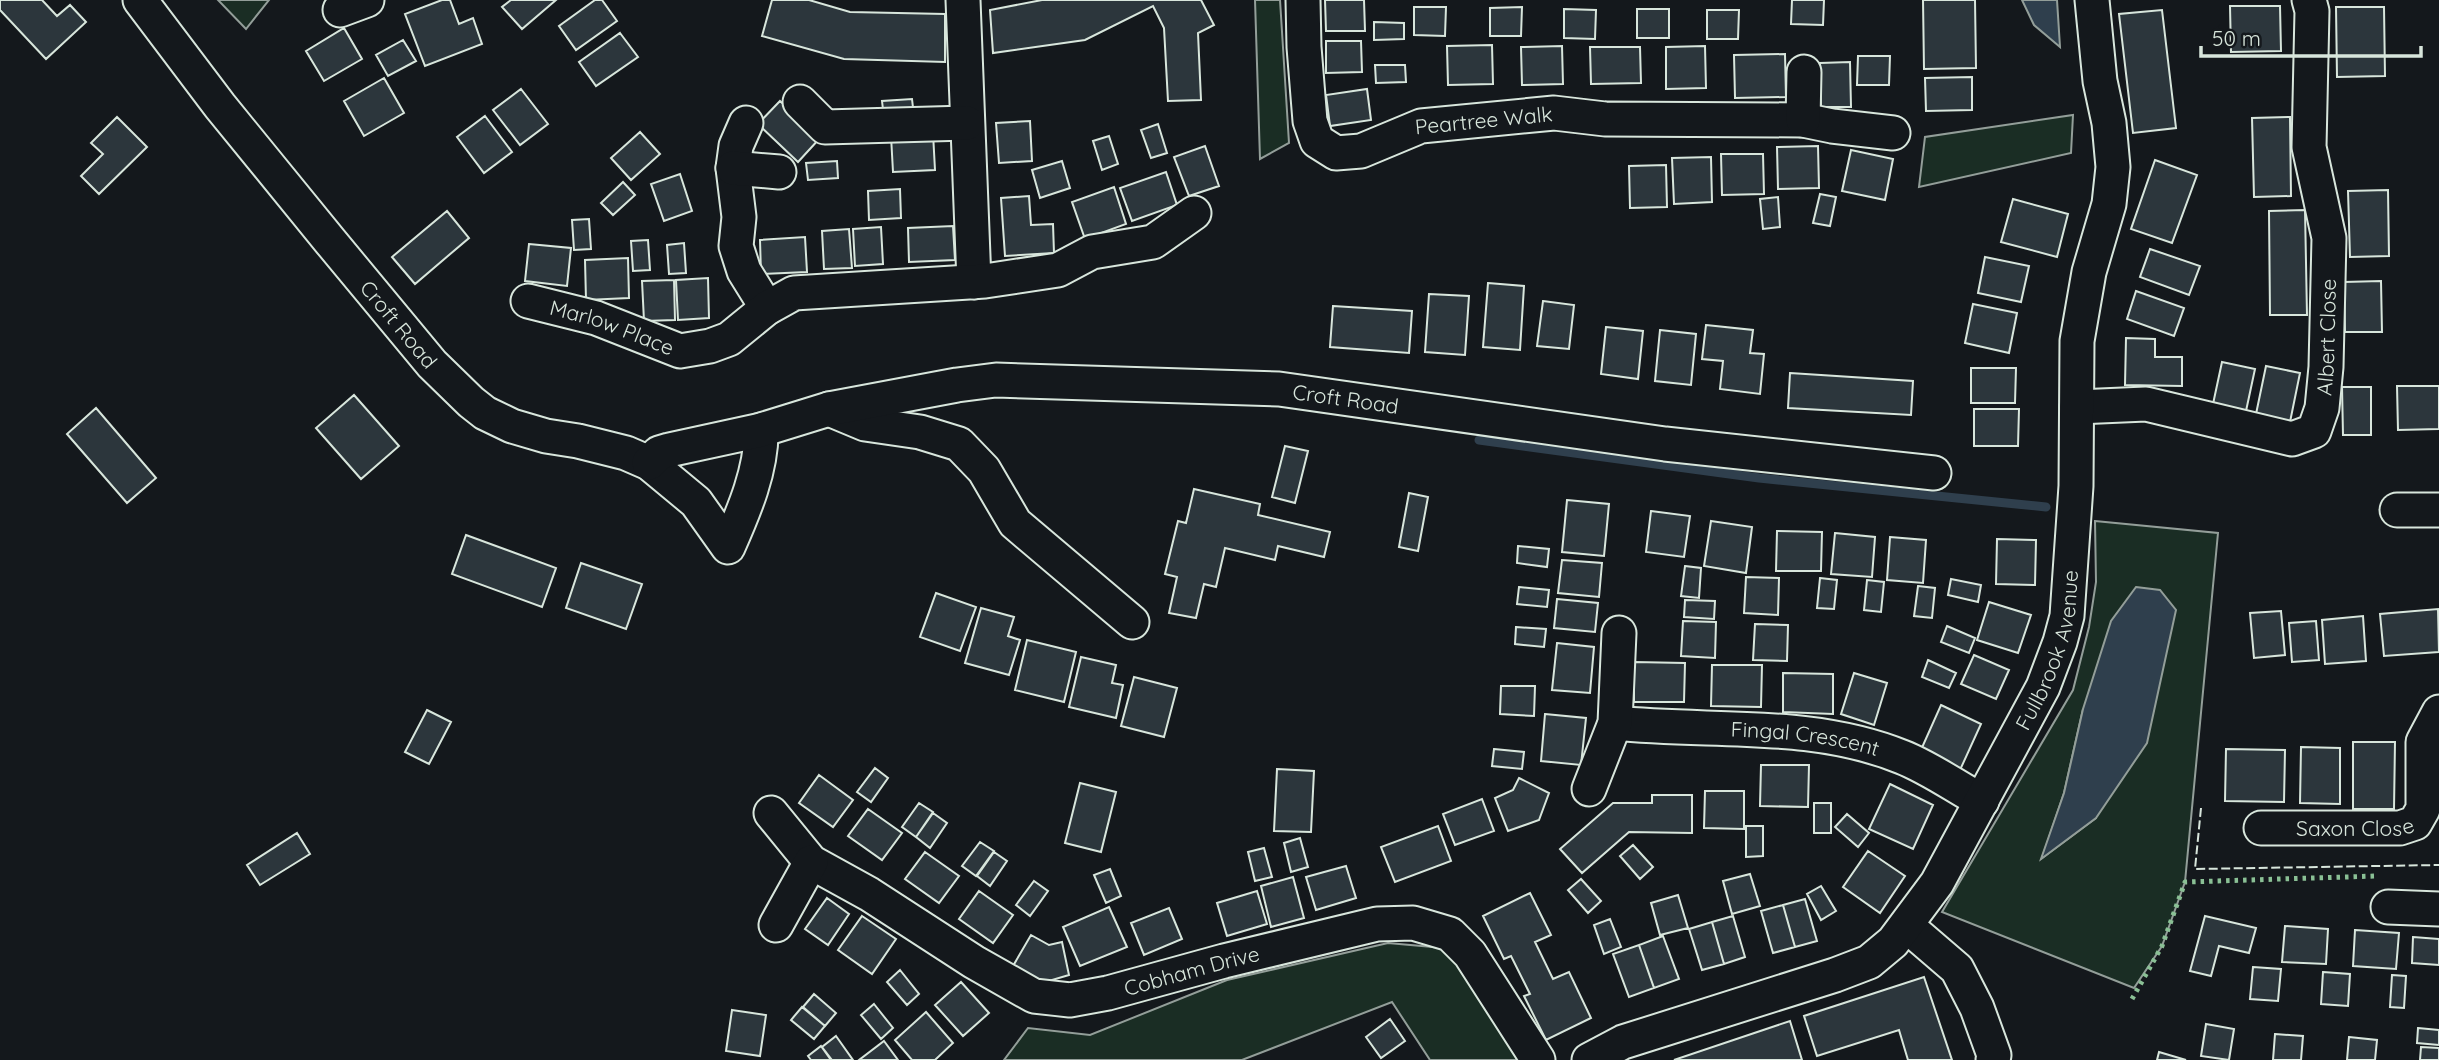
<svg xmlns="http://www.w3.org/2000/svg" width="2439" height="1060" font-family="Quicksand,sans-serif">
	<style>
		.green { fill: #1a2d24; stroke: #939e99; stroke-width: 2; fill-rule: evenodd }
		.water { fill: #2f3f4d; stroke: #939e99; stroke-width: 2 }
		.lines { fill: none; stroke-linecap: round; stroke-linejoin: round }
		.stream { stroke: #2f3f4d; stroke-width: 9 }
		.building { fill: #2c363c; stroke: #d8e6dc; stroke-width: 2 }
		.minor-casing { stroke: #d8e6dc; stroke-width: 37 }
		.minor { stroke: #14181c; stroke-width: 33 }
		.hedge { stroke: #8ac095; stroke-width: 5; stroke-dasharray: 3.5 5; stroke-linecap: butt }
		.fence { stroke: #d8e6dc; stroke-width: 2; stroke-dasharray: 9 3.5; stroke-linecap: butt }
		.labels { text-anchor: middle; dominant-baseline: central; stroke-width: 5; stroke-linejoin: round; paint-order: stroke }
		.street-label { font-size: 21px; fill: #d8e6dc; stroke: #14181c }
	</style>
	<rect width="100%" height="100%" fill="#14181c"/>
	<!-- green -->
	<path class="green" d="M218 0H269L246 29Z
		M1255 0H1280L1289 143 1260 159Z
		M2073 115 2071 153 1919 187 1925 137Z
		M2095 521 2218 533 2185 882 2162 946 2134 988 1942 912 2073 690 2089 627 2096 582ZM2083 709 2096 818 2042 858 2064 793Z
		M1388 943 1455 949 1519 1060H1430L1392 1002 1242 1060H1004L1028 1028 1090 1035 1227 980Z"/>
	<!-- water -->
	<path class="water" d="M2022 0H2057L2060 47 2034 25Z
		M2136 587 2160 590 2176 610 2147 743 2096 818 2041 859 2064 793 2083 709 2111 621Z"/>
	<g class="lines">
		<!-- stream -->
		<path class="stream" d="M1479 440 1759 478 2046 507"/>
	</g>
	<!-- building -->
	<path class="building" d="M0 0H42L57 16 70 5 86 22 46 59 0 10Z
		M442 0H450L459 24 473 18 482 44 425 66 405 14Z
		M511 0H556L522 29 502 7Z
		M595 0H602L617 21 576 50 559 26Z
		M772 0H809L850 12 945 14V62L844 59 762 36Z
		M1042 0H1201L1214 25 1198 33 1201 100 1168 101 1164 28 1153 6 1085 40 993 53 990 10Z
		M1325 0H1364L1365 31H1326Z
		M1792 0H1824L1823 25 1791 24Z
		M1923 0H1975L1976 68 1924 69Z
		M2230 6H2280L2281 51 2231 52Z
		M1414 7H1446L1445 36 1414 35Z
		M1522 7 1521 36H1490V8Z
		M2336 7H2384L2385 76 2337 77Z
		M1564 9 1596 10 1595 39 1564 38Z
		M1637 9H1669V38H1637Z
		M1707 10H1739L1738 39H1707Z
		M2162 10 2176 128 2133 133 2119 14Z
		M1374 22 1404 23V39L1374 40Z
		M344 28 362 59 324 81 306 51Z
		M620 33 638 57 596 86 579 62Z
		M403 40 416 61 388 76 376 55Z
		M1326 41H1361L1362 72 1326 73Z
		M1492 45 1493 84 1448 85 1447 46Z
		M1562 46 1563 84 1522 85 1521 47Z
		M1705 46 1706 88 1666 89V47Z
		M1590 47H1640L1641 83 1591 84Z
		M1785 54 1786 97 1735 98 1734 55Z
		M1858 56H1890L1889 85H1857Z
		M1850 62 1851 107H1821L1820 63Z
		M1375 65H1405L1406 82 1376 83Z
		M1972 77V110L1926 111 1925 78Z
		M384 78 404 113 364 136 344 101Z
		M521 89 548 124 520 145 493 110Z
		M1367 89 1371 120 1330 126 1326 95Z
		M912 99 914 116 884 118 882 101Z
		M780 101 820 138 798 162 758 124Z
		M485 116 512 152 484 173 457 137Z
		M117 117 147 147 99 194 81 176 103 154 91 143Z
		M2290 117 2291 196 2254 197 2252 118Z
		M1030 121 1032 161 999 163 996 123Z
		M1158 124 1167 153 1151 158 1141 130Z
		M640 132 660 154 631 180 611 158Z
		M933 133 935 170 893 172 891 136Z
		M1109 136 1118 164 1102 170 1093 141Z
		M1205 146 1219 186 1189 196 1174 157Z
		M1818 146 1819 188 1778 189 1777 147Z
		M1851 150 1893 159 1885 200 1842 191Z
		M1721 154H1763L1764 194 1722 195Z
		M1711 157 1712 202 1674 204 1672 158Z
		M2155 160 2197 175 2172 243 2131 229Z
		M837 161 838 178 808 180 806 163Z
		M1062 161 1070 188 1040 198 1032 170Z
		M1666 165 1667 207 1630 208 1629 166Z
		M1166 172 1177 205 1132 221 1120 188Z
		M680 174 692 211 664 221 651 184Z
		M623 182 635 195 613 215 601 203Z
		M1114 187 1126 224 1085 239 1072 202Z
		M900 189 901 218 869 220 868 191Z
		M2388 190 2389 256 2350 257 2348 191Z
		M1820 194 1836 197 1830 226 1813 223Z
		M1029 196 1031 225 1053 224 1054 253 1005 256 1001 198Z
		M1778 197 1780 227 1763 229 1760 199Z
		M2013 199 2068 214 2057 257 2001 242Z
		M2305 210 2307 315H2270L2269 211Z
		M447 211 469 238 415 284 392 257Z
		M589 219 591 249 574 250 572 220Z
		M953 226 955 260 909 262 908 228Z
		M881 227 883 264 855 266 853 229Z
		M849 229 852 268 824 269 822 231Z
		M805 237 807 272 761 274 760 240Z
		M648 240 650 270 633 271 631 241Z
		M684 243 686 273 669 274 667 245Z
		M529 244 571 248 567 286 525 281Z
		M2150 249 2200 266 2189 295 2140 277Z
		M1985 257 2029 266 2021 302 1978 293Z
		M628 258 629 298 586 300 585 260Z
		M708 278 709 318 678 320 676 280Z
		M674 280 675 320 644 321 642 281Z
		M2381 281 2382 332H2345L2344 282Z
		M1488 283 1524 286 1520 350 1483 347Z
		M2136 291 2184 308 2174 336 2127 319Z
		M1429 294 1469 296 1465 355 1425 352Z
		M1543 301 1574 305 1569 349 1537 346Z
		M1973 304 2017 313 2009 353 1965 343Z
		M1333 306 1412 311 1409 353 1330 347Z
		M1706 325 1753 330 1750 353 1764 354 1760 394 1720 389 1723 361 1702 359Z
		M1606 327 1643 331 1638 379 1601 374Z
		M1660 330 1696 334 1691 385 1655 381Z
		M2126 338 2155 339V357H2182V386L2125 385Z
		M2222 362 2255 369 2246 411 2213 404Z
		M2266 366 2300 373 2290 422 2256 414Z
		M1971 368H2016L2015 403H1971Z
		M1790 373 1913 381 1911 415 1788 408Z
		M2397 386H2439V429L2398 430Z
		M2342 387H2371V435H2343Z
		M354 395 399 446 361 479 316 428Z
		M96 408 156 478 127 503 67 434Z
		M1974 409H2019L2018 446H1974Z
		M1285 446 1308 451 1295 503 1272 497Z
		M1194 489 1260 504 1258 515 1330 532 1324 557 1278 546 1275 560 1225 548 1216 587 1204 584 1196 618 1169 613 1177 577 1165 574 1178 521 1186 523Z
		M1409 493 1428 497 1418 551 1399 547Z
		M1567 500 1609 504 1604 556 1562 552Z
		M1651 511 1690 516 1684 557 1646 552Z
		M1711 521 1752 527 1746 573 1704 566Z
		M1777 531 1822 532 1821 571H1776Z
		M1835 533 1875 537 1872 577 1831 574Z
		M466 535 556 568 542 607 452 574Z
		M1890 537 1926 540 1923 583 1887 580Z
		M1997 539 2036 540 2035 585 1996 584Z
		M1518 546 1549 549 1547 567 1517 563Z
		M1562 560 1602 563 1599 597 1558 593Z
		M581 563 642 584 626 629 566 608Z
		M1685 566 1701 568 1699 598 1681 596Z
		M1746 577 1779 578 1778 615 1744 613Z
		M1820 578 1837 580 1834 609 1817 608Z
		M1951 579 1981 585 1978 602 1948 595Z
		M1867 580 1884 582 1881 612 1864 610Z
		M1918 586 1935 588 1932 618 1914 616Z
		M1519 587 1549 590 1547 607 1517 604Z
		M936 593 976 607 960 651 920 637Z
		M1557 599 1598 603 1595 632 1554 628Z
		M1685 600 1715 601 1714 619 1684 617Z
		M1989 602 2031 615 2018 653 1977 640Z
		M981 608 1014 617 1008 636 1020 640 1009 675 965 663Z
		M2438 609 2439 652 2384 656 2380 614Z
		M2281 611 2285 655 2254 658 2250 613Z
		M2363 616 2366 661 2325 664 2322 620Z
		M1683 621 1716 622 1715 658 1681 656Z
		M2316 621 2319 660 2292 662 2289 623Z
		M1755 624 1788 625 1787 661 1753 660Z
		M1947 626 1975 638 1969 653 1941 642Z
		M1516 627 1546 629 1544 647 1515 644Z
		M1027 640 1076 652 1064 702 1015 690Z
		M1557 643 1594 647 1590 693 1552 690Z
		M1974 655 2009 670 1996 699 1961 684Z
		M1081 657 1116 665 1112 683 1123 685 1116 718 1069 707Z
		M1928 660 1956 673 1949 688 1922 677Z
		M1634 662 1685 663 1684 702H1634Z
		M1712 665H1762L1761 707 1711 706Z
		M1783 673 1833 674V714L1783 712Z
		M1854 673 1887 683 1874 725 1841 714Z
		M1134 677 1177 688 1164 737 1121 726Z
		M1501 686H1535L1534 716 1500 714Z
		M1941 705 1981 724 1960 770 1920 752Z
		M427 710 451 722 429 764 405 752Z
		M1545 714 1586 718 1581 765 1541 761Z
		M2353 742H2395L2394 809H2353Z
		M2301 747 2340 748V804L2300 803Z
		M1494 749 1524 752 1522 769 1492 766Z
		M2226 749 2285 750 2284 802 2225 801Z
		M1761 765H1809L1808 807 1760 806Z
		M875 768 888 778 871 802 857 792Z
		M1277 769 1314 771 1311 832 1274 831Z
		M819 775 853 800 833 827 799 803Z
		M1519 778 1549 793 1539 820 1508 831 1495 798 1513 790Z
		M1080 783 1116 792 1101 852 1065 843Z
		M1890 784 1933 805 1913 849 1869 829Z
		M1705 791H1744V829L1704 828Z
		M1652 795H1692V833L1629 832 1582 873 1560 849 1613 803H1652Z
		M1482 799 1494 831 1455 845 1443 814Z
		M919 803 933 812 916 837 902 827Z
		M1814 803H1831V833H1814Z
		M868 809 902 833 882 860 848 836Z
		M933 813 947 823 930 848 916 837Z
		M1847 814 1869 833 1858 847 1835 827Z
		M1438 826 1451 861 1395 882 1381 847Z
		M1746 826H1763V856L1746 857Z
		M297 833 310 854 260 885 247 865Z
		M1300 838 1308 867 1291 872 1284 843Z
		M980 842 994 851 976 876 962 866Z
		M1633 845 1653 867 1640 879 1620 856Z
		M1264 848 1272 877 1255 881 1248 852Z
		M1868 851 1905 876 1880 913 1843 887Z
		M925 852 959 876 939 903 905 879Z
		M994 852 1007 861 990 886 977 876Z
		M1346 866 1356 898 1316 910 1306 877Z
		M1110 869 1121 896 1106 903 1094 875Z
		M1750 874 1760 906 1732 914 1723 881Z
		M1293 877 1304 918 1271 927 1261 886Z
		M1581 879 1601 901 1588 913 1568 890Z
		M1034 881 1048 891 1030 916 1016 905Z
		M1821 886 1836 911 1821 920 1807 894Z
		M979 891 1013 915 993 943 959 919Z
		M1257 891 1267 924 1227 936 1217 903Z
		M1530 893 1551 935 1535 942 1553 979 1569 972 1591 1018 1546 1040 1524 996 1530 994 1511 956 1504 959 1483 916Z
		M1678 895 1688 928 1660 935 1651 903Z
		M827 898 849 914 828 945 805 929Z
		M1805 899 1817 941 1795 947 1783 905Z
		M1783 905 1795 947 1773 953 1761 911Z
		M1109 907 1127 947 1080 966 1063 927Z
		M1169 908 1182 939 1144 955 1131 923Z
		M862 916 896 939 872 974 838 950Z
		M1733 916 1745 957 1724 964 1712 922Z
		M2205 916 2256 928 2249 953 2219 946 2211 976 2190 971Z
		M1610 919 1621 947 1604 954 1594 925Z
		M1712 922 1724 964 1702 970 1689 929Z
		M2285 926 2328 929 2326 964 2282 962Z
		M2355 930 2399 933 2396 969 2353 966Z
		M1031 935 1049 945 1062 942 1069 975 1042 983 1013 966Z
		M1663 936 1679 979 1654 988 1639 945Z
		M2413 937 2439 939V965L2412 963Z
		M1639 945 1654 988 1629 997 1613 954Z
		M2253 967 2281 969 2278 1001 2250 999Z
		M900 970 919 994 907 1005 887 982Z
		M2323 972 2350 974 2348 1006 2321 1004Z
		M2392 975 2406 976 2404 1008 2390 1007Z
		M1924 977 1952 1060H1908L1899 1030 1817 1056 1804 1016Z
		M961 982 989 1013 963 1036 935 1005Z
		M814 994 836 1013 825 1026 803 1007Z
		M874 1004 893 1028 881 1039 861 1015Z
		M802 1007 825 1026 814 1039 791 1020Z
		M732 1010 766 1015 760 1056 726 1051Z
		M926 1012 953 1043 935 1060H912L895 1040Z
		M1390 1019 1405 1041 1381 1058 1366 1037Z
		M1790 1021 1802 1060H1674Z
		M2206 1024 2234 1029 2229 1060 2201 1056Z
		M2418 1028 2439 1030V1045L2417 1043Z
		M2275 1034 2303 1036 2301 1060H2273Z
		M836 1036 853 1060H832L822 1047Z
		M2349 1037 2377 1040 2375 1060H2347Z
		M884 1041 898 1060H859Z
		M821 1046 831 1060H811L808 1056Z
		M2421 1047 2439 1048V1060H2420Z
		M2159 1052 2186 1060H2157Z"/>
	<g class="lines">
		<defs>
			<g id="minor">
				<path id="s1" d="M140 0 220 106 330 241 432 364 471 402 485 413 512 426 546 436 578 441 626 453 649 463 696 502 728 547C744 511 762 469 761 430"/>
				<path d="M963 0 974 282"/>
				<path id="s2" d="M1303 0 1304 47 1310 121 1317 141 1336 153 1361 151 1421 126 1554 113 1605 119 1803 120 1832 126 1893 133"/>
				<path d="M340 10 367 0"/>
				<path d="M800 102 825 127 967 123"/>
				<path d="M1803 120 1804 72"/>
				<path d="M746 123 736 146 733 168 739 217 736 246 744 271 767 308"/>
				<path d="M733 168 779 172"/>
				<path id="s3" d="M528 301 596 318 680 351 710 346 729 339 767 308 794 293 985 281 1058 270 1092 252 1153 242 1194 213"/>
				<path id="s4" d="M2077 407 2146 404 2292 439 2314 431 2322 408 2326 367 2329 238 2309 147 2312 11 2309 0"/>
				<path d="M829 409 865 424 920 432 959 444 984 470 1015 523 1132 622"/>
				<path id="s5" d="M649 463 659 453 669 450 761 430 829 409 957 385 996 380 1279 389 1665 444 1934 473"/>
				<path d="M2397 510H2439"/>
				<path id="s6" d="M1615 723C1710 733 1811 720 1902 757 1930 768 1956 787 1982 801"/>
				<path d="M1589 789 1615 723 1619 633"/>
				<path id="s7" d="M771 813 811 862 869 894 974 962 1034 996 1070 1000 1108 993 1224 961 1377 924 1413 923 1450 934 1470 954 1538 1060"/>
				<path id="s8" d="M2261 828H2400L2415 823 2423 809V742L2439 712"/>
				<path d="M2388 907 2439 909"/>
				<path d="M776 925 811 862"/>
				<path d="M1907 926 1957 969 1977 1008 1994 1055 1993 1060"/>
				<path id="s9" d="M1589 1060 1623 1042 1835 975 1869 962 1893 942 1937 883 2043 687 2060 642 2067 616 2076 486 2077 341 2089 272 2109 204 2113 167 2109 123 2100 81 2092 0"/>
			</g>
		</defs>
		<!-- minor casing -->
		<use href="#minor" class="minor-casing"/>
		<!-- minor -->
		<use href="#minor" class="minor"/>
		<!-- hedge -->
		<path class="hedge" d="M2132 999 2162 946 2185 882 2377 876"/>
		<!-- fence -->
		<path class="fence" d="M2201 808 2195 869 2439 865"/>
	</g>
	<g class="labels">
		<!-- street labels -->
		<g class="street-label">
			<text stroke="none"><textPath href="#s2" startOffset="318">Peartree Walk</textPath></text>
			<text stroke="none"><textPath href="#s1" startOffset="415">Croft Road</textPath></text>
			<text stroke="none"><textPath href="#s3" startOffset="88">Marlow Place</textPath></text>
			<text stroke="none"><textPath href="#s4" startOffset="338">Albert Close</textPath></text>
			<text stroke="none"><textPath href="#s5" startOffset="710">Croft Road</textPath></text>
			<text stroke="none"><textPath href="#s9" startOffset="662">Fullbrook Avenue</textPath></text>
			<text stroke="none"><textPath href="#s6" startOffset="191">Fingal Crescent</textPath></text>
			<text stroke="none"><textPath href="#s8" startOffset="94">Saxon Close</textPath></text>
			<text stroke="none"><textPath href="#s7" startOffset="485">Cobham Drive</textPath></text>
		</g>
	</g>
	<!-- scale -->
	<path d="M2201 46v10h220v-10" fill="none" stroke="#d8e6dc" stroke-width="3.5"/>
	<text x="2212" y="46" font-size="21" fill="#d8e6dc" stroke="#14181c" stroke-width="5" paint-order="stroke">50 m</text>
</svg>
